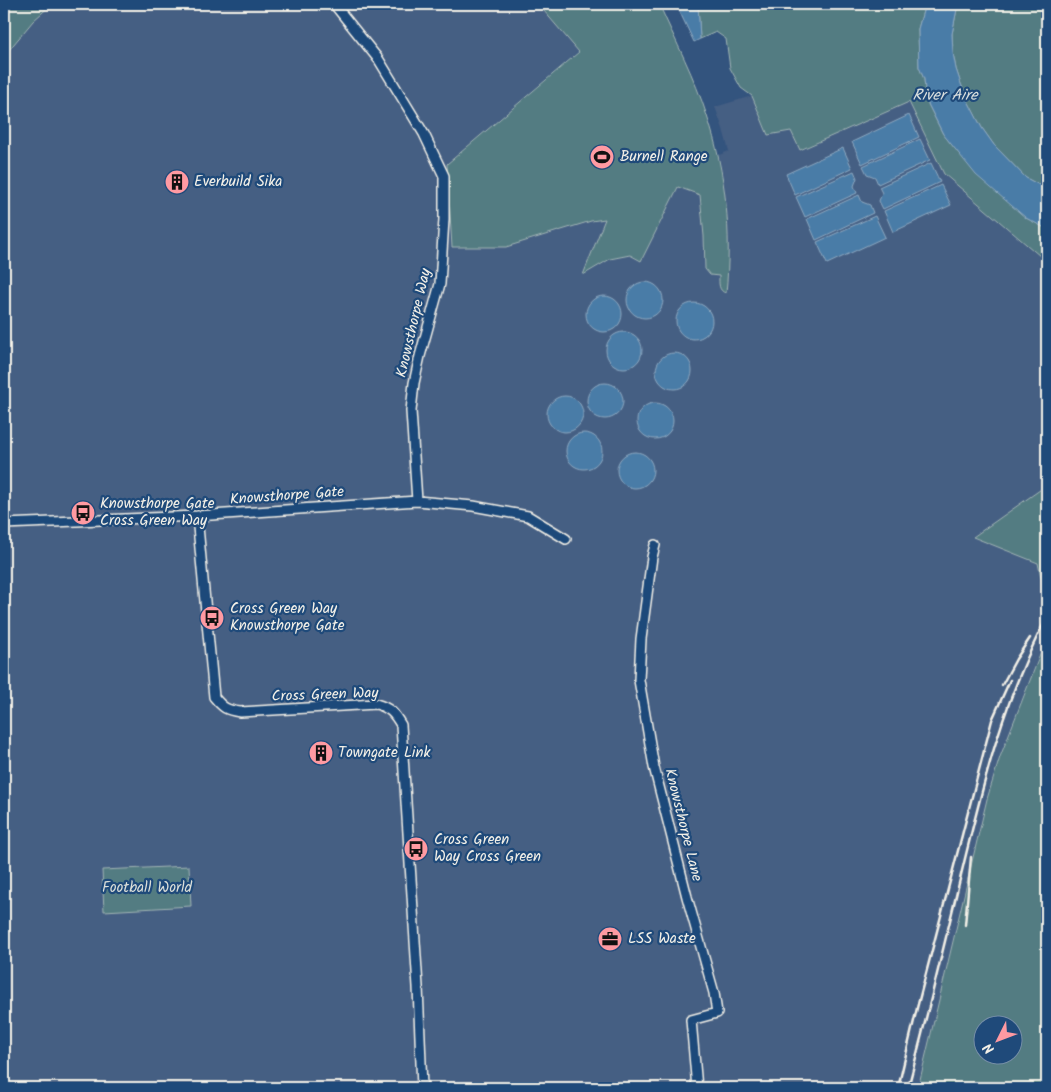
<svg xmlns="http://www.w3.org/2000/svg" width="1051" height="1092" font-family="Kalam,sans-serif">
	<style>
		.built { fill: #455e83 }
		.green { fill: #527b82; stroke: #a3b6b5; fill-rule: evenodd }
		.water { fill: #4a7ba7; stroke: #8eaac1 }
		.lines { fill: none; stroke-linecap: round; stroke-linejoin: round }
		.street-casing { stroke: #f4f1e8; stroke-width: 12 }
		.street { stroke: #1f4a7a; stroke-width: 9 }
		.rail { stroke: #f4f1e8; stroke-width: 2.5 }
		.labels { text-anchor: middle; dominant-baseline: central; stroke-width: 4.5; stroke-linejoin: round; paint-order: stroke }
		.poi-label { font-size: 15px; fill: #f4f1e8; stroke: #1f4a7a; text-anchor: start }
		.street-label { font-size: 15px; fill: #f4f1e8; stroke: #1f4a7a }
		.park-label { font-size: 15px; fill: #dcdfd9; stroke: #1f4a7a }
		.water-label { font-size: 16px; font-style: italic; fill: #dadfde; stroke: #1f4a7a }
	</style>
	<rect width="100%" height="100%" fill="#33547e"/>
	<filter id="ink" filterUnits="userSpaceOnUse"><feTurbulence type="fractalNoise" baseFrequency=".02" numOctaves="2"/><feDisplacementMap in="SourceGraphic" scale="10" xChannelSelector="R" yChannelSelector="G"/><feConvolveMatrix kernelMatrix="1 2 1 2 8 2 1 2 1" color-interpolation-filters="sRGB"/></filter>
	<g filter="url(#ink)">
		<!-- built -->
		<path class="built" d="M52 4H538L579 51 447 164 452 246 659 147 584 275 610 259 630 255 641 261 678 186 701 195 704 236 705 269 719 275 720 289 724 185 719 155 729 151 723 129 715 107 752 96 768 135 791 130 801 150 909 102 944 174 1047 262V485L974 537 1038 563 1047 606V637L1000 757 987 799 918 1088H4V56L33 21Z"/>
		<!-- green -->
		<path class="green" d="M14 4H52L33 21 4 56V15Z
			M538 4H659C675 40 695 78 707 116 726 173 732 233 726 293 718 291 719 283 719 276L710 275 705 269 704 236 700 195 678 187 641 261 630 255 610 259 583 275 605 219 591 221 506 247H452L447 164 579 52Z
			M698 4H925L918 29 919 67 924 79 926 100 943 134 961 156 1026 218 1047 229V262L944 174 909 102 800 150 791 131 768 135 752 96 741 88 730 68 726 39 716 32 700 39Z
			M958 4H1047V189L1026 178 994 145 982 128 968 101 961 84 956 69 953 53 952 34Z
			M1047 485V606L1038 563 973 537Z
			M1047 637V1088H918L987 799 1000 757ZM984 1024H1014V1054H984Z
			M189 866 191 906 104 911 102 870Z"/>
		<!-- water -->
		<path class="water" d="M676 4H698L700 39 694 42Z
			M925 4H958L952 34 953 53 956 69 961 84 968 101 982 128 994 145 1026 178 1047 189V229L1026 218 976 175 943 134 926 100 924 79 919 67 918 29Z
			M909 115 919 137 862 164 852 142Z
			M920 139 930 160 878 184 875 177 867 174 863 166Z
			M843 148 852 168 795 195 786 174Z
			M931 163 940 182 883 209 879 201 882 193 879 187Z
			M854 171 857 178 854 186 857 193 805 217 796 197Z
			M941 185 951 205 893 232 884 211Z
			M859 195 862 202 870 205 873 213 816 240 807 219Z
			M875 216 885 237 827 264 817 242Z
			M627 300a18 18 0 1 1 36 0a18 18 0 1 1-36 0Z
			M586 314a18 18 0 1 1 36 0a18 18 0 1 1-36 0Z
			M676 321a18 18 0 1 1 36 0a18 18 0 1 1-36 0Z
			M606 350a18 18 0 1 1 36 0a18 18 0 1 1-36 0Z
			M656 371a18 18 0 1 1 36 0a18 18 0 1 1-36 0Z
			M587 401a18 18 0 1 1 36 0a18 18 0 1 1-36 0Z
			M547 414a18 18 0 1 1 36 0a18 18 0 1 1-36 0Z
			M637 421a18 18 0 1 1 36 0a18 18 0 1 1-36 0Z
			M566 451a18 18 0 1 1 36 0a18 18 0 1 1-36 0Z
			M617 470a18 18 0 1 1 36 0a18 18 0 1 1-36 0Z"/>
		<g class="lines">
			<defs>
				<path id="street" d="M334 4 379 60 424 134 444 176V219L440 284 420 356 414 383 411 411 417 501
					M197 516 214 697C223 708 226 710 240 712L376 704C390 708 394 713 401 725L418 987 422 1088
					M4 524 197 516 417 501 473 506 528 516 566 539
					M655 545 652 557 641 639 639 680 654 767 687 897 714 993 717 1013 691 1020 697 1088"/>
			</defs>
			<!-- street casing -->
			<use href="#street" class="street-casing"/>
			<!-- street -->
			<use href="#street" class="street"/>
			<!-- rail -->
			<path class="rail" d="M1002 685 1016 659 1030 638
				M965 925 971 857
				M898 1088 917 1008 992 720 1010 680
				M908 1088C927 1017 944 946 961 875 983 784 1003 700 1047 617"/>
		</g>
	</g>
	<!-- icons -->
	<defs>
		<symbol id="stadium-disc" viewBox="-11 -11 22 22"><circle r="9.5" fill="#ff9aa2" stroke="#1f4a7a"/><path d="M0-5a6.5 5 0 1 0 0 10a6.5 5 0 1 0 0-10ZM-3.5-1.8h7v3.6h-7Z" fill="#111"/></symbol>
		<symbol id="building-disc" viewBox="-11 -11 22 22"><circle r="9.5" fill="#ff9aa2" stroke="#1f4a7a"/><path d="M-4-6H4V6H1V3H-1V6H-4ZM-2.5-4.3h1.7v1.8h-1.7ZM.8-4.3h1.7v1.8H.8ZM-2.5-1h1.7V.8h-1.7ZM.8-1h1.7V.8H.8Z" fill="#111"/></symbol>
		<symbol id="bus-disc" viewBox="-11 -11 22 22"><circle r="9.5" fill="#ff9aa2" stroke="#1f4a7a"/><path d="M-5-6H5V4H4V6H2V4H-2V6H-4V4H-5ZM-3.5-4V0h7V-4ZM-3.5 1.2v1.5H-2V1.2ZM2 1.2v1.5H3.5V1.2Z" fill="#111"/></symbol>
		<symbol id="office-disc" viewBox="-11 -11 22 22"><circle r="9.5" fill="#ff9aa2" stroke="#1f4a7a"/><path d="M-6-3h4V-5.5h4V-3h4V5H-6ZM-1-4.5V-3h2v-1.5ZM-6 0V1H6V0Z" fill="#111"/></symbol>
	</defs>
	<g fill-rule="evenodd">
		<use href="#stadium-disc" x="588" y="143" width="28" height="28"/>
		<use href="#building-disc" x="163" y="168" width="28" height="28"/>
		<use href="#bus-disc" x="69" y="499" width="28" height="28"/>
		<use href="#bus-disc" x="198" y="604" width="28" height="28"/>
		<use href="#building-disc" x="307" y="739" width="28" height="28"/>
		<use href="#bus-disc" x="402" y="835" width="28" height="28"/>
		<use href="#office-disc" x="596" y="925" width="28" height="28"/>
	</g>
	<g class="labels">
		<!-- poi labels -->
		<g class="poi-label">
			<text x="620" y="157">Burnell Range</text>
			<text x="194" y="182">Everbuild Sika</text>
			<text x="100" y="504">Knowsthorpe Gate<tspan x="100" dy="17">Cross Green Way</tspan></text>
			<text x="230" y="609">Cross Green Way<tspan x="230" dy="17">Knowsthorpe Gate</tspan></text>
			<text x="338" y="753">Towngate Link</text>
			<text x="434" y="840">Cross Green<tspan x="434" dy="17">Way Cross Green</tspan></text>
			<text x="628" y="939">LSS Waste</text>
		</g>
		<!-- street labels -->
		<g class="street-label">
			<text transform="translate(414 323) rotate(-77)">Knowsthorpe Way</text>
			<text transform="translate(287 496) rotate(-4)">Knowsthorpe Gate</text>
			<text transform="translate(325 695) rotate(-2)">Cross Green Way</text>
			<text transform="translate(683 825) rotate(76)">Knowsthorpe Lane</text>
		</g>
		<!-- park labels -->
		<g class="park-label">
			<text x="147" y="888">Football World</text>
		</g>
		<!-- water labels -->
		<g class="water-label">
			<text x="945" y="95">River Aire</text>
		</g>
	</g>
	<!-- margin -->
	<rect width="1051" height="1092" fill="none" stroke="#1f4a7a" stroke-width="20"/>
	<rect x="10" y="10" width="1031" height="1072" fill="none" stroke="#f4f1e8" stroke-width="2" filter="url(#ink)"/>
	<!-- north arrow -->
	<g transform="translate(998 1040) rotate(228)"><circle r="24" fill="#1f4a7a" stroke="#748da6"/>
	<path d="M0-4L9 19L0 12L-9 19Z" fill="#ff9aa2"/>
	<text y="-8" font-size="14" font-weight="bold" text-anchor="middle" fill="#f4f1e8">N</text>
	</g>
</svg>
